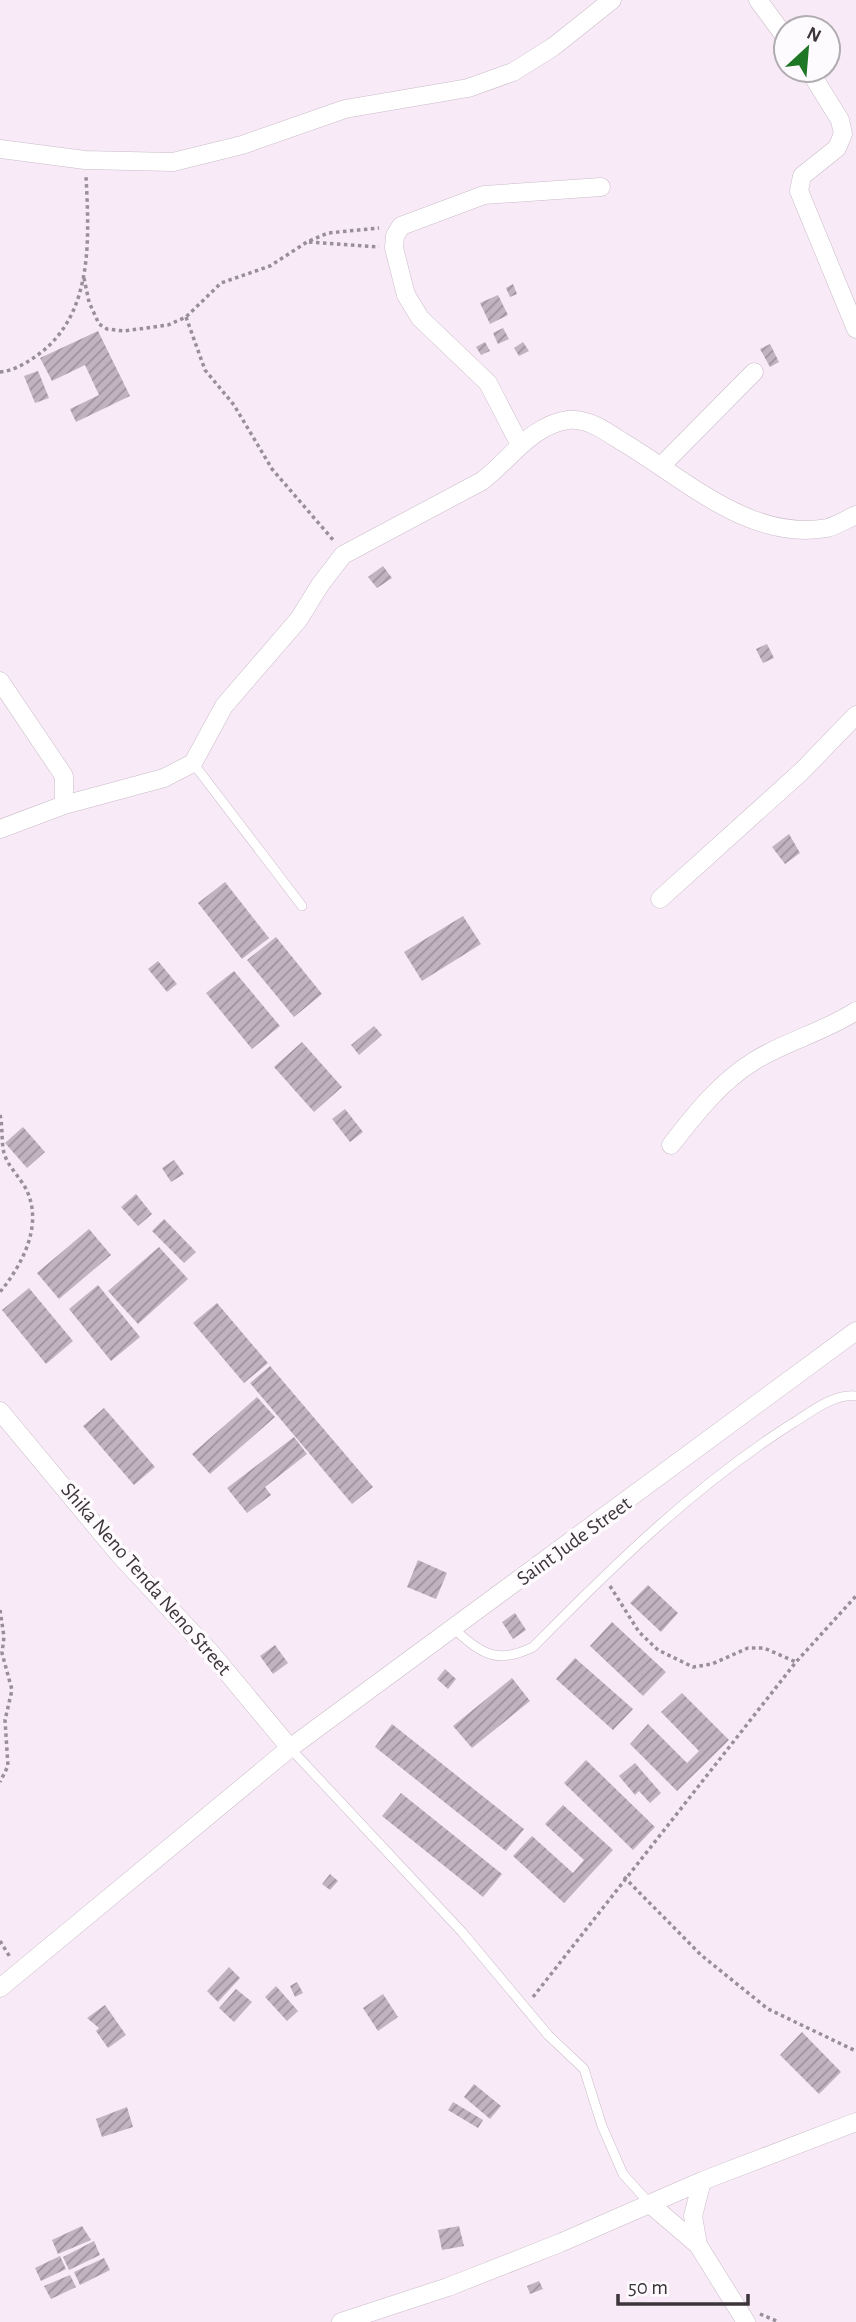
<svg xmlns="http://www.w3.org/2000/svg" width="856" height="2322" font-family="'Alegreya Sans',sans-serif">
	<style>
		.building { fill: url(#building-hatch) }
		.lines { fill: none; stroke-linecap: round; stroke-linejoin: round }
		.lane-casing { stroke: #cabcc9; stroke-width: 10 }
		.street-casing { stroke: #cabcc9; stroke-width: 19 }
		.path { stroke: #998f98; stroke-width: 3.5; stroke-dasharray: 3.5 3.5; stroke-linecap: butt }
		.lane { stroke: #fff; stroke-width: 9 }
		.street { stroke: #fff; stroke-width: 18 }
		.labels { text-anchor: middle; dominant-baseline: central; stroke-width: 7; stroke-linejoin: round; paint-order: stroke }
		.street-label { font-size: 21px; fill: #3c363b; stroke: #fefbfe }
	</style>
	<defs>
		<pattern id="building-hatch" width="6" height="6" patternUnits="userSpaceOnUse" patternTransform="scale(1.75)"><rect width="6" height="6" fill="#c1b3c0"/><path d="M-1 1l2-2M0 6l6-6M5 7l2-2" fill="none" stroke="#9e929d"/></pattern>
	</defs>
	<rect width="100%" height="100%" fill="#f8eaf7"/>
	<!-- building -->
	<path class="building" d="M513 284 517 294 510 297 506 288Z
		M498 295 508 315 490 324 480 303Z
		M503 328 509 339 498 344 493 333Z
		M98 331 130 396 76 422 70 409 99 395 85 365 52 381 40 358Z
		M485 342 490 351 481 355 476 347Z
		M523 342 529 351 519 356 514 348Z
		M770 344 779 362 770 367 760 349Z
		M38 371 49 398 35 403 24 376Z
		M383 566 392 578 377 588 368 577Z
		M767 644 774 658 763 663 756 649Z
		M789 834 800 853 785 864 772 847Z
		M225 882 269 938 242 959 198 903Z
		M463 916 481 944 422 981 404 952Z
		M276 937 322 994 294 1017 247 960Z
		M158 961 177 984 167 992 148 969Z
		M234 971 280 1026 252 1049 206 993Z
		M374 1026 382 1035 359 1055 351 1045Z
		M302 1042 342 1087 314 1112 274 1067Z
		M345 1109 363 1132 350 1142 332 1119Z
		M23 1127 45 1152 27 1168 5 1143Z
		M174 1160 184 1174 171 1182 162 1168Z
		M136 1194 152 1214 138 1226 121 1207Z
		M164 1219 196 1252 184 1263 152 1231Z
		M89 1229 111 1255 59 1299 37 1273Z
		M159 1247 188 1279 138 1324 108 1291Z
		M98 1285 140 1337 111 1361 69 1309Z
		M29 1288 73 1341 46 1364 2 1310Z
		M217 1303 268 1363 244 1383 193 1323Z
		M270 1366 373 1487 352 1504 250 1383Z
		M257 1397 275 1417 210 1474 192 1454Z
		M104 1408 155 1467 134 1485 83 1426Z
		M294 1437 307 1454 265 1487 271 1495 247 1513 227 1488Z
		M418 1560 447 1573 436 1599 407 1587Z
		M648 1585 678 1613 661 1632 630 1603Z
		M515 1613 526 1630 513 1639 502 1622Z
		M612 1622 666 1672 643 1696 590 1646Z
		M275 1645 288 1663 273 1674 260 1656Z
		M575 1658 633 1709 613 1730 556 1679Z
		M445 1669 456 1679 448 1689 437 1679Z
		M512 1678 530 1701 472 1748 453 1726Z
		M682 1693 729 1740 677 1791 630 1744 648 1724 687 1763 699 1751 661 1712Z
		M392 1724 524 1829 506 1851 375 1747Z
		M586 1760 655 1827 633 1850 564 1783Z
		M635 1763 661 1793 650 1803 639 1791 635 1795 619 1776Z
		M401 1793 502 1874 483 1897 382 1816Z
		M563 1805 613 1850 564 1903 513 1856 532 1836 573 1873 584 1860 545 1824Z
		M330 1874 338 1881 330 1890 322 1884Z
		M229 1967 240 1978 218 2002 207 1991Z
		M297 1982 303 1993 295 1997 290 1986Z
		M276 1986 298 2011 287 2021 265 1997Z
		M236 1989 252 2002 234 2022 219 2008Z
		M383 1994 398 2017 378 2031 363 2008Z
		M105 2005 126 2035 108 2048 96 2031 99 2028 87 2018Z
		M802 2032 841 2072 819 2094 780 2055Z
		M474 2084 501 2106 490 2119 464 2097Z
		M453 2102 483 2120 478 2128 448 2110Z
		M127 2107 133 2127 102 2137 96 2119Z
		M82 2226 91 2240 58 2254 52 2240Z
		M459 2226 464 2246 442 2250 438 2230Z
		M94 2241 100 2255 69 2270 63 2257Z
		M60 2256 66 2269 41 2281 35 2268Z
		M104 2258 110 2270 80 2285 74 2272Z
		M70 2275 76 2287 51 2299 44 2286Z
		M539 2281 543 2289 530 2294 527 2286Z"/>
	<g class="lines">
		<defs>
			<path id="lane" d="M193 763 302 906
				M454 1629C482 1654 497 1665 533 1647 614 1565 695 1485 793 1423 811 1412 834 1393 856 1396
				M290 1748 462 1932 548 2035 584 2069 602 2126 623 2174 650 2204"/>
			<path id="street" d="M758 0 786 38
				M809 70 840 120 843 134 837 148 802 176 799 191 856 329
				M0 149 85 160 173 162 242 145 345 109 468 88 513 72 553 47 612 0
				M520 445 488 383 420 318 406 295 394 248 395 236 401 226 484 195 601 187
				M662 465 754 372
				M0 681 64 776V805
				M0 829 64 805 164 778 193 763 224 706 299 619 320 585 343 555 482 481C509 461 531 425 568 420 587 418 606 431 621 441 683 477 749 542 827 528 836 526 847 519 856 515
				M660 899 802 771 856 715
				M671 1145C696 1113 719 1083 754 1061 786 1041 824 1032 856 1011
				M0 1411 118 1553 211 1653 290 1748
				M0 1988 290 1748 856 1331
				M650 2204 698 2245 746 2322
				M698 2245 693 2216 702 2181
				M341 2322 448 2287 560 2243 702 2181 856 2122"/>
		</defs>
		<!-- lane casing -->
		<use href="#lane" class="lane-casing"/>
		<!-- street casing -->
		<use href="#street" class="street-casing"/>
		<!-- path -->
		<path class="path" d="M309 242 379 247
			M84 278 89 302 99 324 107 329 124 331 168 325 186 317 221 283 270 266 307 242 328 233 379 228
			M186 317 205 370 234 405 272 469 334 541
			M0 372C14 371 28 362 39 354 94 313 89 237 86 176
			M0 1115C3 1127 1 1141 4 1153 8 1167 21 1178 27 1191 43 1226 22 1265 0 1292
			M610 1586 639 1632 658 1650 693 1667 712 1664 748 1648H764L796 1662
			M0 1610 4 1637 2 1653 12 1690 5 1720 8 1766 0 1782
			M624 1877 701 1955 768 2009 856 2051
			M0 1941 10 1957
			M533 1997 796 1662 856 1596
			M760 2314 779 2322"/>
		<!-- lane -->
		<use href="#lane" class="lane"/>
		<!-- street -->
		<use href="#street" class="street"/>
	</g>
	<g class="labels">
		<!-- street labels -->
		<g class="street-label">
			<text transform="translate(574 1541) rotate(-36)">Saint Jude Street</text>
			<text transform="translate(146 1579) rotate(49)">Shika Neno Tenda Neno Street</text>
		</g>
	</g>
	<!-- north arrow -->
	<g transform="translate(807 49) rotate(26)"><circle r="33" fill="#fefbfe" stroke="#b0acb0" stroke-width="2"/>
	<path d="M0-5L12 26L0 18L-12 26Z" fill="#1e7725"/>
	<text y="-10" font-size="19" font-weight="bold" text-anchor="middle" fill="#3c363b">N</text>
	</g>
	<!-- scale -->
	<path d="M618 2294v10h130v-10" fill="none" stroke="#3c363b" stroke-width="3.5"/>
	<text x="628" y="2294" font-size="21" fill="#3c363b" stroke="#fefbfe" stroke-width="5" paint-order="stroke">50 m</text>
</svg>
